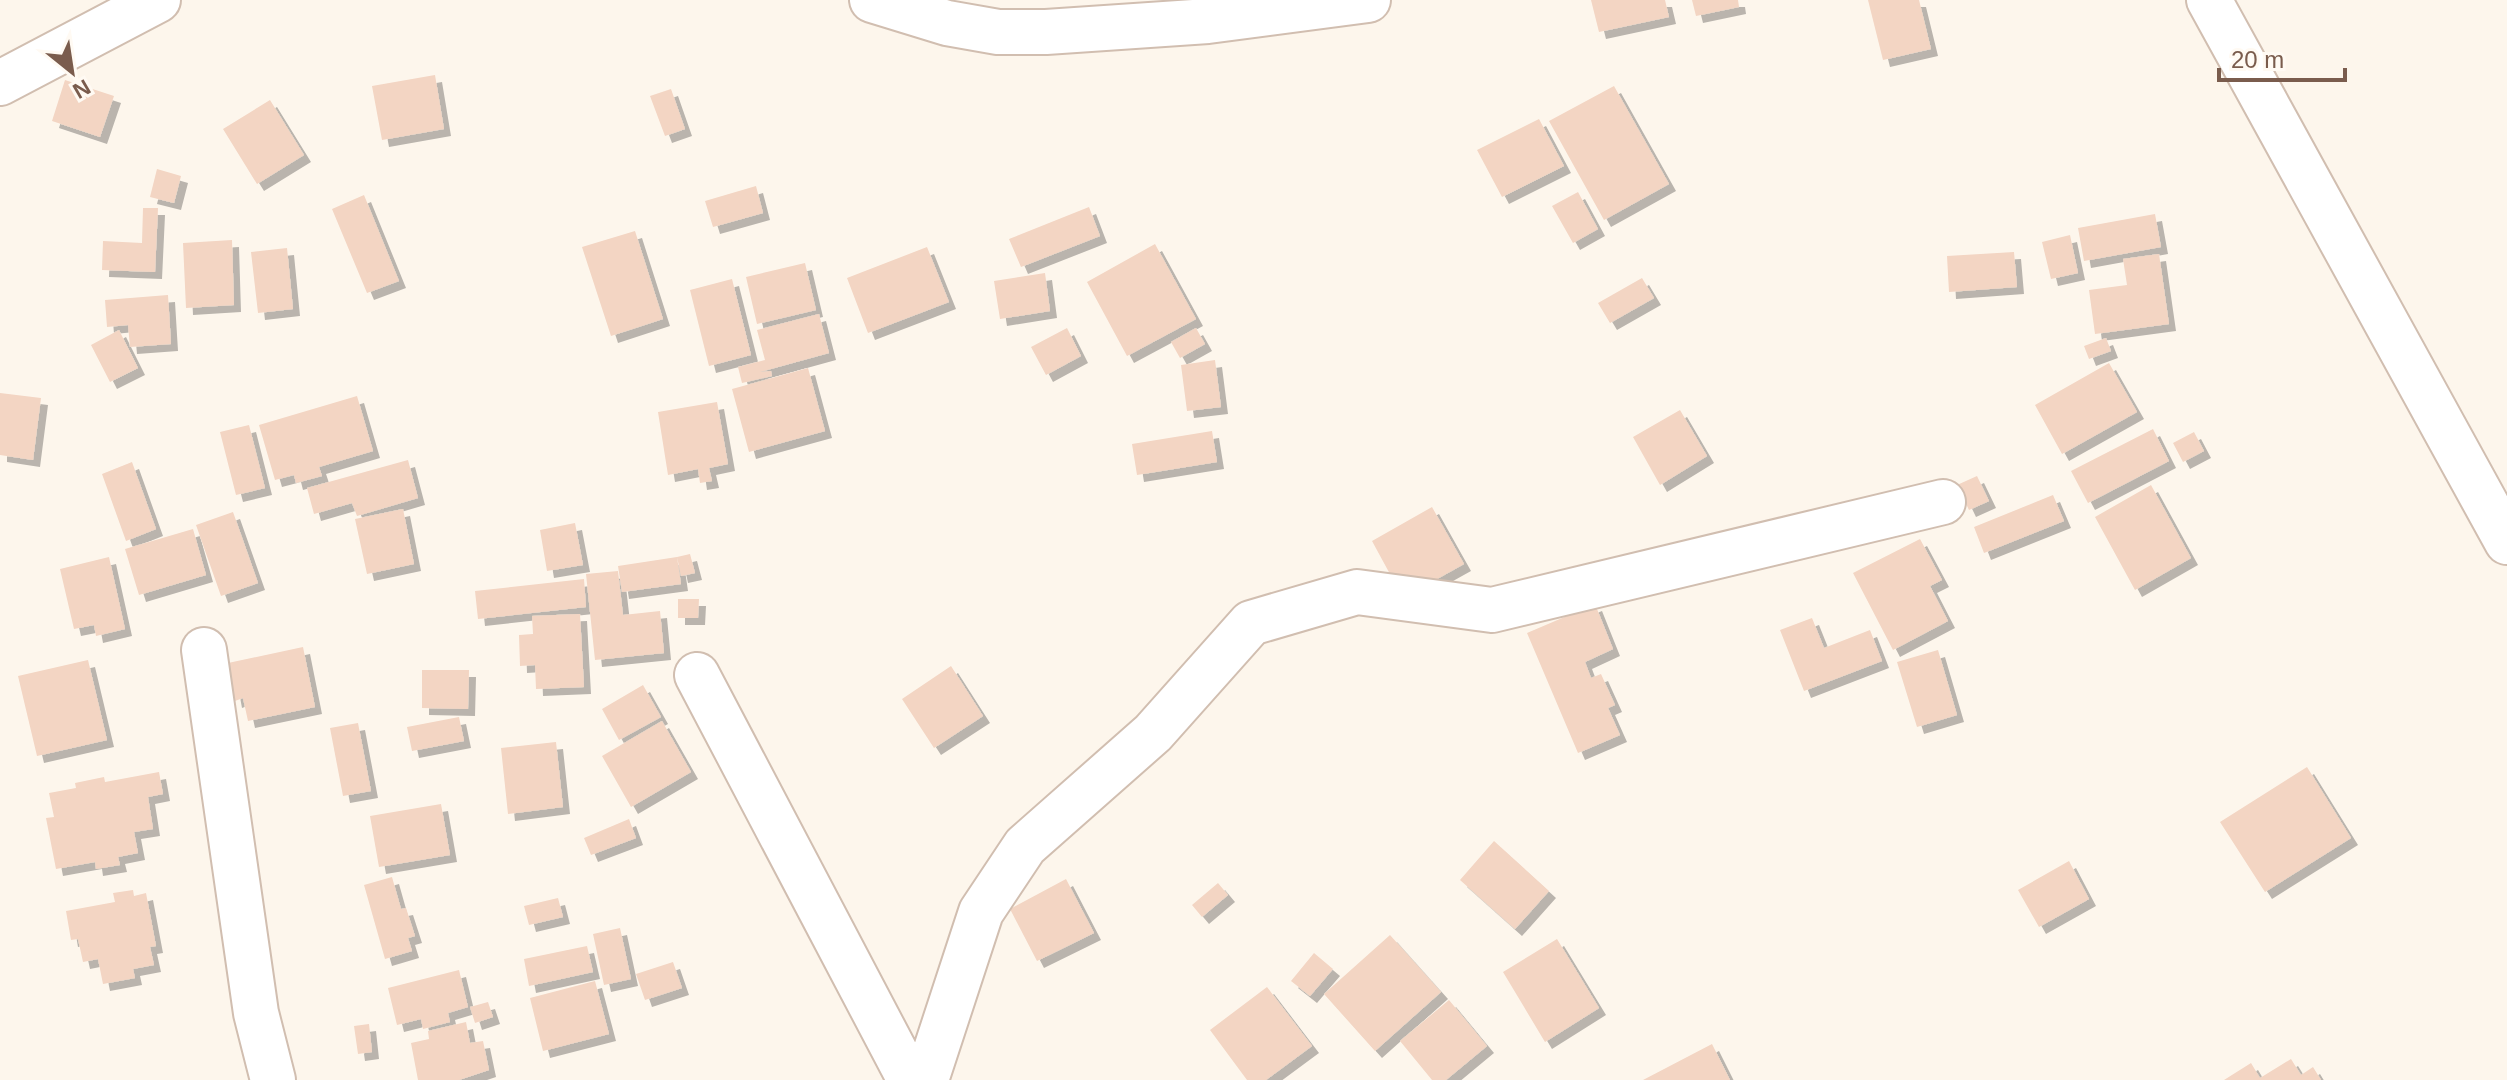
<svg xmlns="http://www.w3.org/2000/svg" width="2507" height="1080" font-family="Arial,sans-serif">
	<style>
		.building { fill: #f3d5c3; filter: url(#shadow) }
		.lines { fill: none; stroke-linecap: round; stroke-linejoin: round }
		.minor-casing { stroke: #d1beb0; stroke-width: 48 }
		.minor { stroke: #fff; stroke-width: 44 }
	</style>
	<defs>
		<filter id="shadow"><feDropShadow dx="7" dy="7" stdDeviation="0" flood-color="#0004"/></filter>
	</defs>
	<rect width="100%" height="100%" fill="#fdf6ec"/>
	<!-- building -->
	<path class="building" d="M1591 0H1665L1669 17 1599 32Z
		M1692 0H1738L1739 7 1696 16Z
		M1868 0H1919L1931 49 1883 60Z
		M435 75 444 129 382 140 372 86Z
		M65 80 114 96 100 137 52 121Z
		M1614 86 1669 184 1604 220 1549 121Z
		M671 89 685 129 665 136 650 96Z
		M270 100 304 155 257 184 223 129Z
		M1539 119 1564 166 1502 197 1477 150Z
		M157 169 181 176 174 203 150 197Z
		M756 186 763 213 713 227 705 201Z
		M1578 192 1598 229 1573 243 1552 206Z
		M364 195 399 281 367 293 332 209Z
		M1089 207 1100 236 1021 267 1009 239Z
		M143 208H158L155 272 102 270 103 241 142 243Z
		M2155 214 2161 247 2084 261 2078 228Z
		M635 231 663 319 611 336 582 247Z
		M2070 235 2078 273 2051 279 2042 242Z
		M232 240 234 305 186 308 183 243Z
		M1155 244 1196 319 1127 356 1087 282Z
		M927 247 949 302 868 333 847 278Z
		M287 248 293 309 258 313 251 252Z
		M2014 252 2017 287 1949 292 1947 256Z
		M2159 254 2169 324 2095 334 2089 290 2127 285 2123 259Z
		M805 263 816 310 757 324 746 277Z
		M1045 273 1050 311 1000 319 994 281Z
		M1642 278 1654 298 1610 323 1598 303Z
		M732 279 751 355 709 366 690 290Z
		M168 295 171 344 130 347 128 325 107 327 105 300Z
		M819 314 829 353 760 372 771 371 772 376 742 383 738 367 765 360 757 330Z
		M1067 328 1081 356 1046 375 1031 347Z
		M1196 328 1205 344 1180 358 1171 342Z
		M119 330 138 368 110 382 91 345Z
		M2106 338 2111 351 2089 359 2084 346Z
		M1215 360 1221 407 1187 411 1181 365Z
		M2109 363 2137 412 2062 454 2035 405Z
		M808 368 825 431 749 452 732 389Z
		M0 393 41 398 33 460 0 455Z
		M357 396 373 451 319 467 322 476 296 483 294 475 275 480 259 425Z
		M717 402 728 464 709 468 712 481 700 483 698 469 668 475 658 412Z
		M1680 410 1707 456 1660 485 1633 437Z
		M249 425 265 488 236 495 220 432Z
		M2153 429 2169 461 2088 503 2071 471Z
		M1212 431 1217 462 1137 475 1132 444Z
		M2194 432 2204 451 2183 462 2173 443Z
		M408 460 418 498 357 516 352 503 314 514 307 488Z
		M132 462 156 529 126 541 102 474Z
		M1977 476 1989 501 1969 510 1957 485Z
		M2151 485 2191 558 2135 590 2095 517Z
		M2053 495 2064 521 1984 553 1974 527Z
		M1432 507 1464 564 1403 598 1372 541Z
		M403 509 414 564 367 574 355 519Z
		M233 512 258 583 221 596 196 525Z
		M575 523 583 565 547 571 540 530Z
		M193 529 206 575 139 595 125 549Z
		M1920 539 1942 580 1930 586 1948 621 1893 650 1853 573Z
		M690 554 695 573 681 576 677 557Z
		M109 557 125 629 96 636 94 625 74 629 60 569Z
		M677 557 681 584 622 592 618 566Z
		M618 571 623 615 660 611 664 653 595 660 586 574Z
		M584 579 586 607 478 619 475 591Z
		M678 599H699L698 618H678Z
		M1595 604 1613 649 1585 662 1591 678 1601 674 1615 705 1608 708 1620 735 1578 753 1527 633Z
		M580 614 584 687 536 689 535 665 520 666 519 635 533 634 532 616Z
		M1812 618 1824 648 1870 630 1882 661 1804 691 1780 630Z
		M303 647 315 707 248 721 243 698 235 701 228 663Z
		M1938 650 1957 715 1917 727 1897 662Z
		M88 660 107 740 37 756 18 676Z
		M951 666 983 716 934 748 902 699Z
		M422 670H469L468 709 422 708Z
		M643 685 661 717 619 740 602 709Z
		M459 717 464 741 412 751 407 727Z
		M662 721 691 772 631 807 602 756Z
		M358 723 371 791 343 796 330 728Z
		M556 742 563 807 508 814 501 748Z
		M2307 767 2351 838 2265 892 2220 822Z
		M159 772 163 794 148 797 153 829 134 832 138 853 118 857 120 865 96 869 95 862 56 869 46 818 54 817 49 793 76 788 75 783 104 777 105 782Z
		M441 804 450 855 379 867 370 816Z
		M629 819 636 838 591 855 584 838Z
		M1494 841 1549 891 1515 929 1460 880Z
		M2069 861 2089 899 2039 927 2018 890Z
		M392 877 401 909 406 908 415 936 408 938 412 951 385 959 364 885Z
		M1066 879 1094 933 1037 961 1010 909Z
		M1218 883 1228 895 1202 917 1192 905Z
		M133 890 134 896 146 893 156 946 150 947 154 965 133 969 135 978 103 984 98 959 83 962 78 939 71 940 66 911 115 902 113 893Z
		M558 898 563 917 529 925 524 906Z
		M620 928 631 979 604 985 593 934Z
		M1390 935 1441 992 1375 1051 1324 994Z
		M1557 939 1599 1008 1545 1042 1503 972Z
		M587 946 593 972 529 986 524 959Z
		M1314 953 1333 969 1310 996 1291 981Z
		M673 962 682 988 645 1000 636 974Z
		M459 970 468 1007 448 1013 450 1022 423 1029 421 1019 397 1025 388 988Z
		M595 981 609 1034 543 1051 530 998Z
		M1267 987 1312 1046 1266 1080H1247L1210 1030Z
		M1449 1000 1487 1046 1446 1080H1432L1400 1041Z
		M488 1002 493 1017 475 1023 470 1007Z
		M466 1022 470 1043 483 1041 489 1070 459 1080H418L411 1043 429 1039 428 1031Z
		M369 1024 372 1052 358 1054 354 1026Z
		M1712 1044 1730 1080H1643Z
		M2291 1059 2301 1075 2313 1067 2321 1080H2224L2251 1063 2260 1078Z"/>
	<g class="lines">
		<defs>
			<path id="minor" d="M872 0 947 23 998 32H1046L1208 21 1368 0
				M2209 0 2507 542
				M0 83 158 0
				M204 650 256 1013 273 1080
				M697 675 910 1080
				M926 1080 981 912 1025 846 1153 733 1251 623 1357 592 1492 610 1943 502"/>
		</defs>
		<!-- minor casing -->
		<use href="#minor" class="minor-casing"/>
		<!-- minor -->
		<use href="#minor" class="minor"/>
	</g>
	<!-- north arrow -->
	<g transform="translate(72 72) rotate(150)" stroke="#fffaf3" stroke-width="6" paint-order="stroke">
	<path d="M0-6L14 30L0 20L-14 30Z" fill="#7a5c4d"/>
	<text y="-12" font-size="22" font-weight="bold" text-anchor="middle" fill="#7a5c4d">N</text>
	</g>
	<!-- scale -->
	<path d="M2219 68v12h126v-12" fill="none" stroke="#7a5c4d" stroke-width="4"/>
	<text x="2231" y="68" font-size="24" fill="#7a5c4d" stroke="#fffaf3" stroke-width="6" paint-order="stroke">20 m</text>
</svg>
